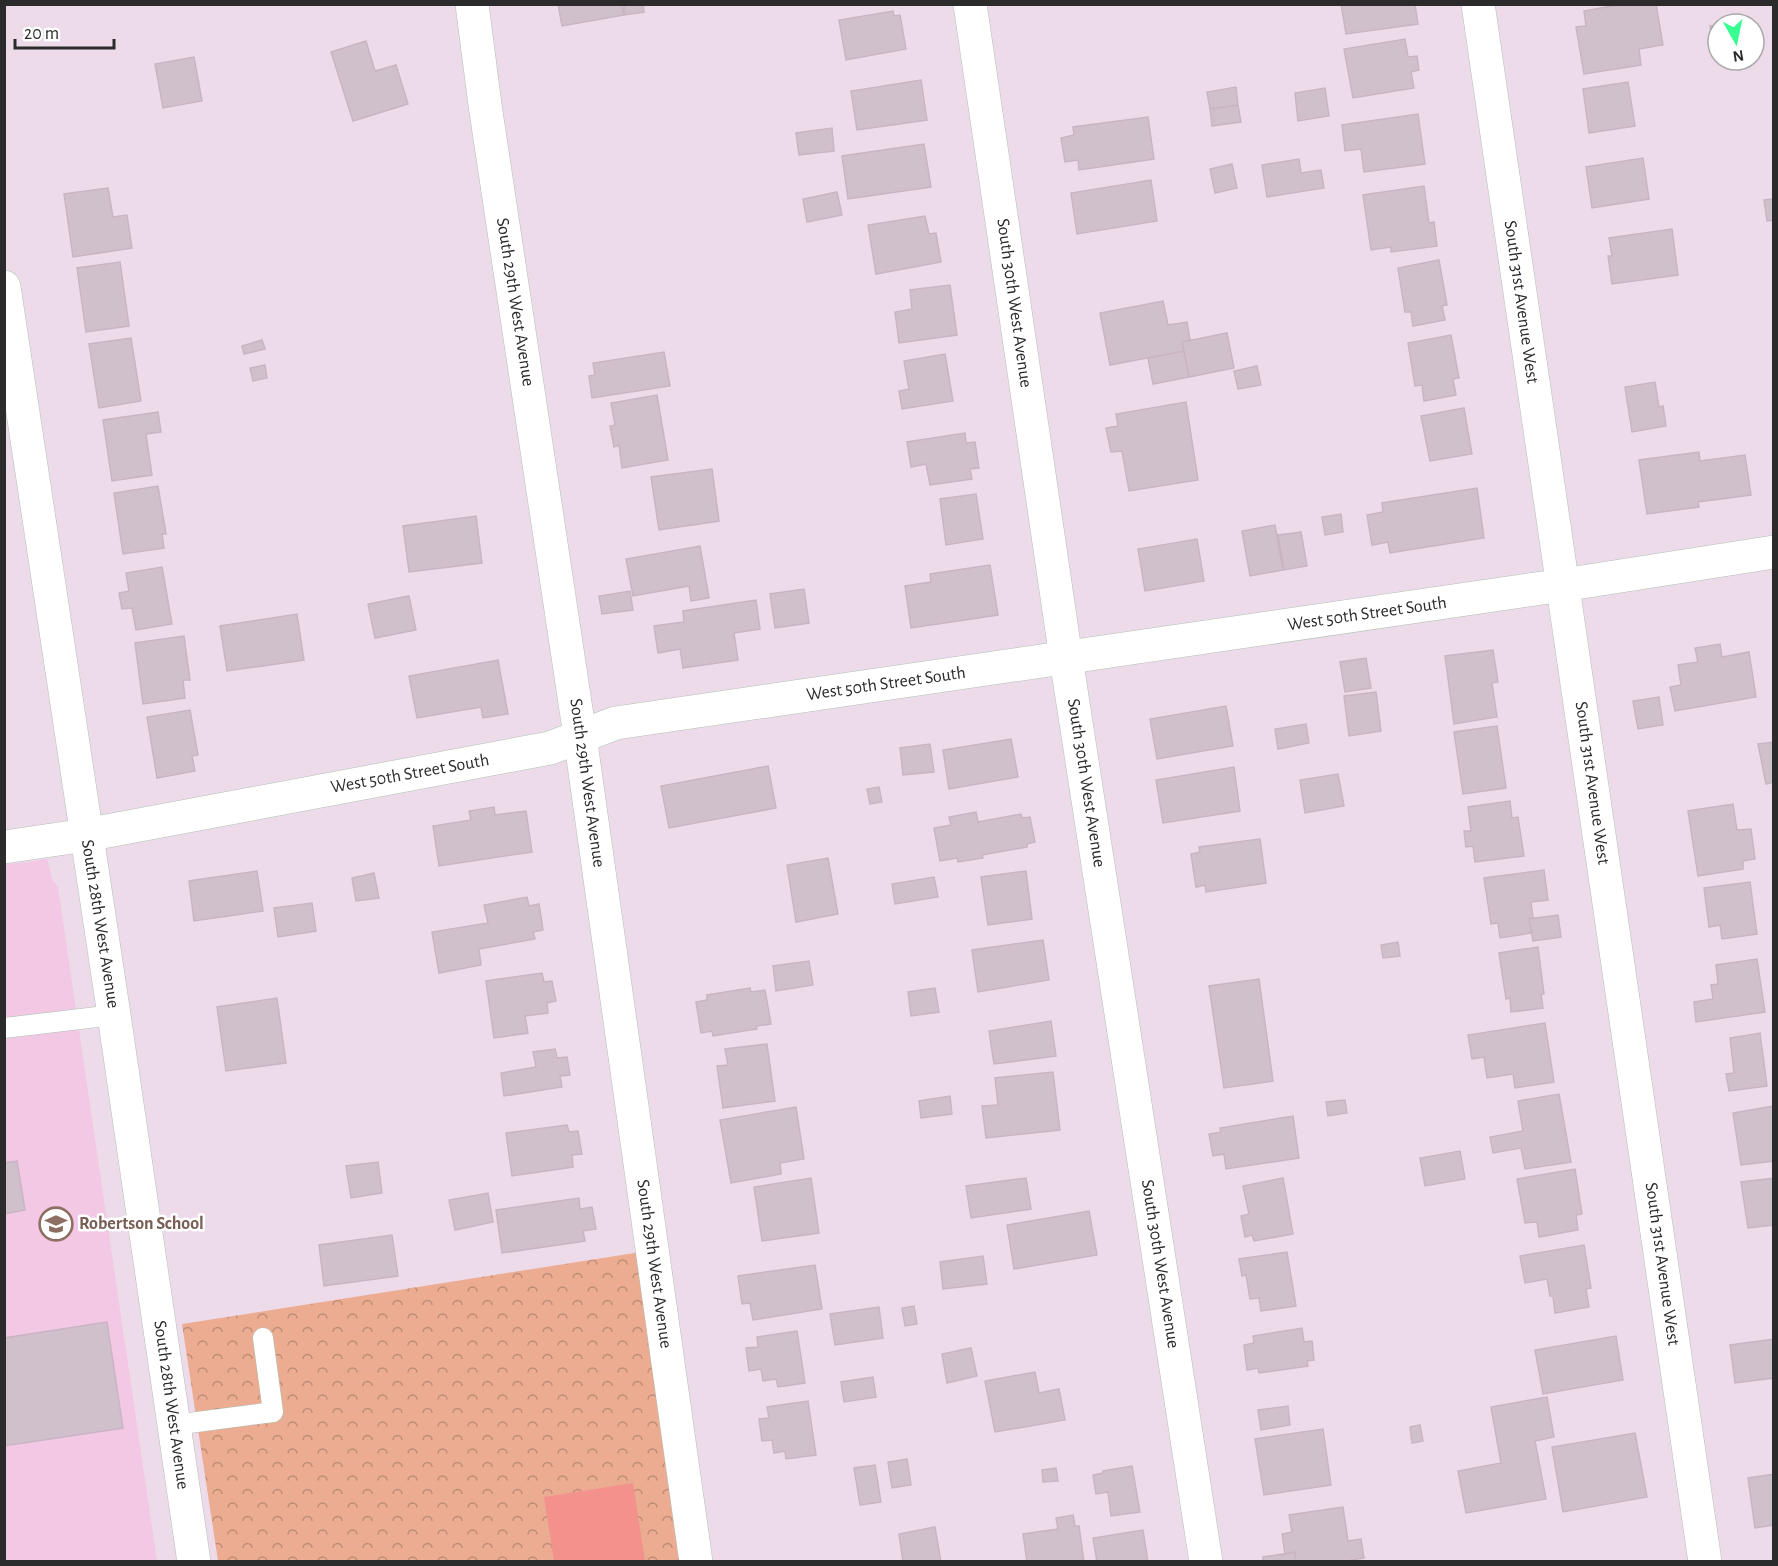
<svg xmlns="http://www.w3.org/2000/svg" width="1778" height="1566" font-family="'Alegreya Sans',sans-serif">
	<style>
		.education { fill: #f2c8e5 }
		.park { fill: url(#park-crowns) }
		.pitch { fill: #f3928c }
		.building { fill: #d0c0cc; stroke: #cab4c4; stroke-width: 1.5 }
		.lines { fill: none; stroke-linecap: round; stroke-linejoin: round }
		.lane-casing { stroke: #afc0b6; stroke-width: 21 }
		.street-casing { stroke: #afc0b6; stroke-width: 34 }
		.lane { stroke: #fff; stroke-width: 20 }
		.street { stroke: #fff; stroke-width: 33 }
		.labels { text-anchor: middle; dominant-baseline: central; stroke-width: 5; stroke-linejoin: round; paint-order: stroke }
		.street-label { font-size: 18px; fill: #2b2b2b; stroke: #fff }
		.education-label { font-size: 18px; font-weight: bold; fill: #785e54; stroke: #fff; text-anchor: start }
	</style>
	<defs>
		<pattern id="park-crowns" width="20" height="18" patternUnits="userSpaceOnUse" patternTransform="scale(1.5)"><rect width="20" height="18" fill="#ebac91"/><path d="M2 6a3 3 0 1 1 6 0M12 15a3 3 0 1 1 6 0" fill="none" stroke="#bf8c77"/></pattern>
	</defs>
	<rect width="100%" height="100%" fill="#eedbea"/>
	<!-- education -->
	<path class="education" d="M47 859 52 879 58 887 157 1561 5 1562V865Z"/>
	<!-- park -->
	<path class="park" d="M641 1252 687 1561H218L182 1324Z"/>
	<!-- pitch -->
	<path class="pitch" d="M633 1483 645 1561H554L544 1497Z"/>
	<!-- building -->
	<path class="building" d="M558 4H622L624 15 562 26Z
		M624 4H643L644 12 625 15Z
		M1341 4H1415L1418 24 1346 34Z
		M1622 4H1656L1663 45 1639 49 1641 65 1584 74 1576 27 1586 26 1584 11Z
		M893 11 894 16 900 15 906 49 846 60 839 20Z
		M1718 25V55L1715 56 1710 26Z
		M1405 39 1408 57 1417 56 1419 70 1411 72 1414 88 1353 98 1344 49Z
		M366 41 375 71 396 65 408 104 353 121 331 52Z
		M194 57 202 101 163 108 155 64Z
		M921 80 927 120 857 130 851 91Z
		M1628 82 1635 126 1589 133 1583 89Z
		M1236 87 1238 105 1210 109 1207 92Z
		M1325 88 1329 116 1298 121 1295 93Z
		M1238 105 1241 122 1212 126 1210 109Z
		M1418 114 1425 164 1364 172 1361 149 1345 151 1342 125Z
		M1148 117 1154 159 1079 170 1078 160 1065 162 1061 138 1074 135 1073 127Z
		M832 128 834 151 799 155 796 133Z
		M924 144 931 187 848 199 842 156Z
		M1643 158 1649 199 1592 208 1586 167Z
		M1299 159 1301 173 1321 170 1324 188 1267 197 1262 165Z
		M1232 164 1237 188 1215 193 1210 169Z
		M1151 180 1157 221 1077 234 1071 193Z
		M1424 186 1429 223 1434 222 1437 246 1391 252V247L1371 250 1363 195Z
		M108 188 113 217 127 215 132 248 73 257 64 194Z
		M837 192 842 215 807 222 803 199Z
		M1774 199V220L1767 221 1764 200Z
		M925 216 929 234 936 233 941 262 876 274 868 225Z
		M1672 229 1678 275 1612 284 1608 256H1612L1609 238Z
		M1439 260 1447 305 1442 306 1445 320 1413 326 1411 312H1405L1398 268Z
		M120 262 129 326 86 332 77 268Z
		M950 285 957 335 899 343 895 312 912 309 910 290Z
		M1163 301 1168 325 1187 322 1190 340 1182 342 1184 351 1110 365 1100 313Z
		M1227 333 1234 368 1189 377 1182 342Z
		M1451 335 1459 378 1453 379 1456 395 1424 401 1422 385 1415 386 1408 343Z
		M131 338 141 401 99 408 89 344Z
		M262 340 265 349 244 354 242 346Z
		M1184 351 1189 377 1153 384 1148 358Z
		M664 352 670 386 592 398 589 376 595 375 593 363Z
		M945 354 953 401 902 409 899 391 909 389 904 361Z
		M265 365 267 378 253 381 250 368Z
		M1257 366 1261 385 1238 389 1234 371Z
		M1655 382 1659 407 1663 406 1666 426 1632 432 1625 387Z
		M657 395 668 460 622 468 619 445 614 447 610 426 615 425 611 403Z
		M1186 402 1198 480 1129 491 1122 451 1111 452 1106 428 1118 426 1116 414Z
		M1464 408 1472 454 1430 461 1421 416Z
		M158 412 161 432 146 434 152 475 112 481 103 420Z
		M965 433 966 443 975 442 979 468 970 469 972 479 930 485 926 464 911 467 907 442Z
		M1699 452 1700 461 1745 455 1751 495 1698 502 1699 507 1647 514 1639 460Z
		M712 469 719 521 659 530 651 477Z
		M158 486 166 534H162L164 548 123 554 114 493Z
		M1477 488 1484 538 1390 553 1388 542 1372 545 1367 515 1383 512 1382 503Z
		M976 494 983 539 946 545 940 499Z
		M1341 514 1343 532 1325 535 1322 517Z
		M476 516 482 563 409 572 403 526Z
		M1275 525 1283 570 1250 576 1242 531Z
		M1301 532 1307 566 1284 570 1278 535Z
		M1197 539 1204 581 1145 591 1138 549Z
		M700 546 709 598 691 601 689 586 633 596 626 559Z
		M990 565 998 615 911 628 905 586 931 582 930 574Z
		M162 567 172 624 136 630 132 608 122 609 119 593 129 591 126 573Z
		M804 589 809 623 775 628 770 594Z
		M630 591 633 610 602 614 599 596Z
		M409 596 416 630 375 638 368 604Z
		M756 600 760 629 734 633 738 660 683 668 680 649 658 653 654 626 684 622 683 611Z
		M297 614 304 660 227 671 220 626Z
		M184 636 190 680H183L185 698 143 704 135 643Z
		M1720 644 1722 657 1749 652 1756 697 1675 711 1670 687 1681 685 1678 665 1698 662 1695 648Z
		M1493 650 1498 682 1492 683 1497 717 1454 724 1445 656Z
		M1366 658 1371 688 1345 692 1340 662Z
		M498 660 508 714 483 718 481 707 417 718 409 676Z
		M1376 692 1381 731 1349 736 1344 696Z
		M1659 697 1663 725 1638 729 1633 701Z
		M1226 706 1233 746 1157 759 1150 719Z
		M190 710 198 755 192 756 195 771 157 778 147 717Z
		M1306 724 1309 743 1278 749 1275 729Z
		M1497 726 1506 788 1463 794 1454 732Z
		M1011 739 1018 777 949 789 943 750Z
		M1774 742V782L1766 784 1758 744Z
		M930 744 934 772 903 775 900 748Z
		M768 766 776 808 669 828 661 786Z
		M1234 767 1240 811 1163 823 1156 780Z
		M1338 774 1344 806 1305 813 1300 780Z
		M879 787 882 802 870 804 867 789Z
		M1510 801 1512 818 1518 817 1524 856 1475 862 1473 846 1466 847 1464 831H1471L1468 807Z
		M1733 804 1737 830 1751 829 1755 859 1743 861V869L1698 876 1688 811Z
		M494 807 495 815 526 811 532 852 439 866 433 826 471 820 469 811Z
		M976 812 978 822 1021 814 1022 818 1030 817 1035 842 1027 844V847L982 855 983 858 958 862 957 858 940 861 934 828 951 825 949 817Z
		M1260 839 1266 883 1206 892 1205 885 1196 887 1191 854 1200 852 1199 847Z
		M828 858 838 914 796 922 787 865Z
		M1544 870 1548 900 1531 902 1533 918 1529 919 1532 933 1500 938 1498 923 1491 924 1484 878Z
		M257 871 263 911 194 921 189 881Z
		M1026 871 1032 919 988 925 981 877Z
		M374 873 379 898 356 901 352 878Z
		M934 877 938 897 895 904 892 884Z
		M1750 882 1757 934 1722 939 1720 925 1709 927 1704 888Z
		M527 897 529 906 539 904 543 930 533 932 535 939 479 949 481 965 439 973 432 932 488 923 484 905Z
		M312 903 316 931 278 937 274 908Z
		M1558 915 1561 937 1533 941 1529 919Z
		M1043 940 1049 980 978 992 972 950Z
		M1398 942 1400 956 1383 958 1381 945Z
		M1538 947 1544 994H1541L1543 1008 1511 1012 1510 998 1506 999 1499 953Z
		M1757 959 1765 1012 1696 1022 1694 1002 1713 999 1711 985 1718 984 1716 965Z
		M809 961 813 985 776 991 773 966Z
		M542 973 544 982 552 981 556 1001 547 1003 548 1013 525 1016 528 1033 494 1038 486 981Z
		M1259 979 1273 1081 1224 1088 1209 986Z
		M750 988 751 992 765 990 771 1024 756 1026 757 1029 713 1036 712 1031 701 1033 696 1002 707 1000V995Z
		M935 988 939 1012 911 1016 908 992Z
		M277 998 286 1063 226 1071 217 1007Z
		M1051 1021 1056 1056 994 1064 989 1031Z
		M1545 1023 1554 1082 1515 1088 1513 1074 1487 1078 1484 1057 1472 1059 1468 1035Z
		M1760 1033 1767 1086 1729 1091 1726 1074 1734 1073 1730 1038Z
		M767 1044 775 1101 723 1108 717 1066 728 1065 725 1049Z
		M555 1049 557 1058 567 1057 570 1075 560 1076 562 1087 504 1096 501 1073 536 1067 533 1052Z
		M1053 1072 1060 1130 986 1138 982 1106 998 1105 995 1078Z
		M1559 1094 1571 1162 1525 1169 1521 1148 1493 1153 1490 1137 1523 1131 1518 1101Z
		M950 1096 952 1114 921 1118 919 1101Z
		M1345 1100 1347 1113 1328 1116 1326 1102Z
		M1774 1106V1161L1741 1165 1733 1113Z
		M796 1107 804 1159 780 1163 781 1174 731 1183 720 1120Z
		M1293 1116 1299 1158 1226 1169 1224 1154 1213 1156 1209 1134 1221 1132 1220 1128Z
		M567 1125 569 1132 578 1131 582 1154 572 1155 573 1167 512 1176 506 1133Z
		M1460 1151 1465 1179 1425 1186 1420 1158Z
		M17 1161 25 1210 4 1214V1163Z
		M378 1162 382 1193 351 1198 346 1166Z
		M1575 1169 1582 1214 1576 1215 1578 1230 1539 1237 1537 1222 1525 1223 1517 1179Z
		M811 1178 819 1233 762 1241 754 1187Z
		M1026 1178 1031 1209 971 1218 966 1186Z
		M1283 1178 1293 1234 1254 1241 1252 1235 1245 1237 1241 1216 1249 1214 1243 1186Z
		M1774 1178V1225L1748 1228 1741 1182Z
		M488 1193 493 1222 455 1230 449 1200Z
		M579 1198 580 1209 592 1207 596 1229 583 1231 585 1241 502 1253 496 1210Z
		M1089 1211 1097 1255 1014 1269 1007 1225Z
		M392 1235 398 1276 324 1286 319 1245Z
		M1584 1245 1591 1288 1586 1289 1589 1307 1555 1313 1553 1296H1550L1547 1279 1525 1283 1520 1256Z
		M1287 1252 1296 1306 1261 1311 1259 1298 1250 1299 1246 1275 1242 1276 1239 1259Z
		M983 1256 987 1284 943 1289 940 1262Z
		M815 1265 822 1309 753 1320 750 1303 742 1304 738 1276Z
		M914 1306 917 1324 905 1326 902 1308Z
		M879 1307 883 1338 835 1345 830 1314Z
		M107 1322 123 1428 4 1446V1338Z
		M1302 1328 1304 1342 1312 1341 1314 1360 1307 1361 1308 1366 1259 1373 1258 1368 1247 1370 1244 1345 1254 1343 1253 1336Z
		M797 1331 805 1383 778 1387 776 1379 763 1381 761 1369 749 1371 746 1348 758 1347 757 1337Z
		M1616 1336 1623 1380 1543 1394 1535 1350Z
		M1774 1339V1378L1735 1383 1730 1345Z
		M971 1348 977 1376 947 1383 942 1354Z
		M1035 1372 1039 1393 1059 1389 1065 1420 995 1432 985 1381Z
		M873 1377 876 1397 844 1402 841 1382Z
		M1547 1397 1554 1437 1535 1441 1546 1499 1466 1513 1458 1471 1501 1463 1491 1407Z
		M808 1401 816 1455 786 1459 785 1451 774 1453 772 1440 762 1441 759 1419 769 1418 767 1407Z
		M1288 1406 1290 1425 1261 1430 1258 1410Z
		M1420 1425 1423 1441 1412 1443 1410 1427Z
		M1323 1429 1331 1485 1264 1495 1255 1439Z
		M1635 1433 1647 1497 1563 1512 1552 1447Z
		M907 1459 911 1485 892 1488 888 1462Z
		M875 1465 881 1502 860 1505 854 1468Z
		M1132 1466 1140 1512 1111 1516 1108 1492 1096 1494 1093 1475 1103 1473V1471Z
		M1056 1468 1058 1481 1043 1482 1042 1470Z
		M1774 1474V1525L1755 1528 1748 1478Z
		M1343 1507 1348 1541 1361 1539 1364 1558 1351 1560V1562H1296L1295 1552 1285 1554 1282 1534 1292 1532 1289 1515Z
		M1073 1515 1075 1526H1079L1084 1562H1027L1023 1534 1058 1529 1056 1518Z
		M935 1527 941 1562H903L899 1534Z
		M1143 1530 1148 1562H1097L1093 1538Z
		M1295 1552 1296 1562H1263V1557Z"/>
	<g class="lines">
		<defs>
			<path id="lane" d="M4 1028 114 1015
				M174 1425 273 1412 263 1338"/>
			<path id="street" d="M472 4 485 105 580 736 696 1562
				M970 4 1066 658 1206 1562
				M1478 4 1705 1562
				M4 287 114 1015 194 1562
				M4 847 86 835 550 748 616 723 1563 585 1774 552"/>
		</defs>
		<!-- lane casing -->
		<use href="#lane" class="lane-casing"/>
		<!-- street casing -->
		<use href="#street" class="street-casing"/>
		<!-- lane -->
		<use href="#lane" class="lane"/>
		<!-- street -->
		<use href="#street" class="street"/>
	</g>
	<!-- icons -->
	<defs>
		<symbol id="school-ring" viewBox="-11 -11 22 22"><circle r="9.5" fill="#fff" stroke="#8d6e63" stroke-width="1.5"/><path d="M0-5L7-2L0 1L-7-2ZM-4 1L0 2.5L4 1V4Q0 6-4 4Z" fill="#8d6e63"/></symbol>
	</defs>
	<g fill-rule="evenodd">
		<use href="#school-ring" x="37" y="1205" width="38" height="38"/>
	</g>
	<g class="labels">
		<!-- street labels -->
		<g class="street-label">
			<text transform="translate(515 302) rotate(81)">South 29th West Avenue</text>
			<text transform="translate(1521 302) rotate(82)">South 31st Avenue West</text>
			<text transform="translate(1014 303) rotate(82)">South 30th West Avenue</text>
			<text transform="translate(1367 614) rotate(-8)">West 50th Street South</text>
			<text transform="translate(886 684) rotate(-8)">West 50th Street South</text>
			<text transform="translate(410 774) rotate(-10)">West 50th Street South</text>
			<text transform="translate(587 783) rotate(82)">South 29th West Avenue</text>
			<text transform="translate(1086 783) rotate(81)">South 30th West Avenue</text>
			<text transform="translate(1592 783) rotate(82)">South 31st Avenue West</text>
			<text transform="translate(100 924) rotate(81)">South 28th West Avenue</text>
			<text transform="translate(654 1264) rotate(82)">South 29th West Avenue</text>
			<text transform="translate(1160 1264) rotate(81)">South 30th West Avenue</text>
			<text transform="translate(1662 1264) rotate(82)">South 31st Avenue West</text>
			<text transform="translate(171 1405) rotate(82)">South 28th West Avenue</text>
		</g>
		<!-- education labels -->
		<g class="education-label">
			<text x="79" y="1224">Robertson School</text>
		</g>
	</g>
	<!-- border -->
	<rect width="1778" height="1566" fill="none" stroke="#2b2b2b" stroke-width="12"/>
	<!-- north arrow -->
	<g transform="translate(1736 42) rotate(171)"><circle r="28" fill="#ffffff" stroke="#aaaaaa" stroke-width="1.5"/>
	<path d="M0-4.5L10 22L0 15L-10 22Z" fill="#37ff92"/>
	<text y="-9" font-size="16" font-weight="bold" text-anchor="middle" fill="#2b2b2b">N</text>
	</g>
	<!-- scale -->
	<path d="M15 39v9h99v-9" fill="none" stroke="#2b2b2b" stroke-width="3"/>
	<text x="24" y="39" font-size="18" fill="#2b2b2b" stroke="#ffffff" stroke-width="4.5" paint-order="stroke">20 m</text>
</svg>
